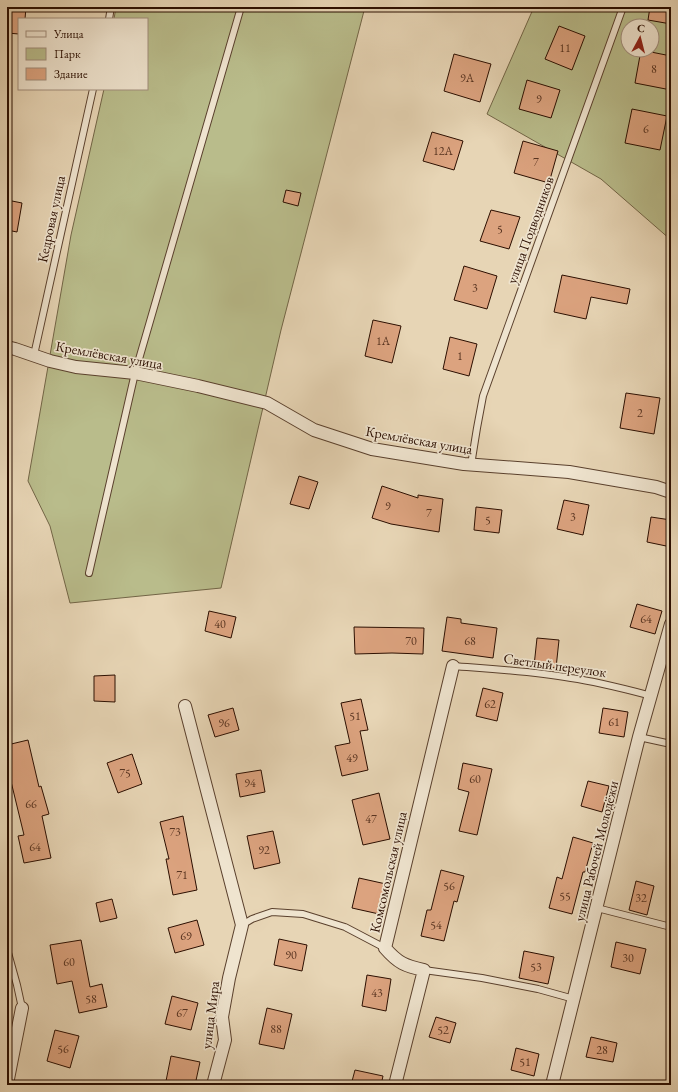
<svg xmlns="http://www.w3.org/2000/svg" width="678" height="1092" font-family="'EB Garamond',serif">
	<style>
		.green { fill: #b9bc8b; stroke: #726546; fill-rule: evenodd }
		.building { fill: #dca37f; stroke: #2b0e00 }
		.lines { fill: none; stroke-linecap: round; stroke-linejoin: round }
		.service-casing { stroke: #5a402d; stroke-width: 8 }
		.minor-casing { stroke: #5a402d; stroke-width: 14 }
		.service { stroke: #efe4cf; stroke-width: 6 }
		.minor { stroke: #efe4cf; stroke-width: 12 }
		.labels { text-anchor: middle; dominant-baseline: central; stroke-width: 3.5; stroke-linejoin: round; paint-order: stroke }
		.number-label { font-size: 12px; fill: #573320 }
		.street-label { font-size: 14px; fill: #2b0e00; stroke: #efe4cf }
	</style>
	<rect width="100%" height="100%" fill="#e7d5b5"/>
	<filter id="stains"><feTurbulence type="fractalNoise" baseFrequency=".005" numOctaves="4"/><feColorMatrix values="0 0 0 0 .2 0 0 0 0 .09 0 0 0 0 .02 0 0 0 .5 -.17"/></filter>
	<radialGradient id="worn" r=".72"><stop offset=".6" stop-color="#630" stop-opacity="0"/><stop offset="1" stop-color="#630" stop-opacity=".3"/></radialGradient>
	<!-- green -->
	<path class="green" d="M116 7H365L281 330 221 588 70 603 50 526 28 481 71 235 104 89H147V19H114Z
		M534 7H671V240L601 179 487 114ZM628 26H652V50H628Z"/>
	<!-- building -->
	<path class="building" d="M7 7H26L25 19H19V34L7 33Z
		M650 7H671V24L648 20Z
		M559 26 585 36 572 70 545 59Z
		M641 50 671 56V90L635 83Z
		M454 54 491 64 480 102 444 91Z
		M527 80 560 90 551 118 519 109Z
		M632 109 667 116 660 150 625 143Z
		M432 132 463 141 454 170 423 161Z
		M523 141 558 151 549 183 514 173Z
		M286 190 301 193 298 206 283 202Z
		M7 200 22 203 17 232 7 230Z
		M491 210 520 217 509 249 480 241Z
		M464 266 497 276 487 309 454 300Z
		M562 275 630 289 627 304 591 297 586 319 554 312Z
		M373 320 401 326 392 363 365 356Z
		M450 337 477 344 469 376 443 369Z
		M626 393 660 398 654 434 620 428Z
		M299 476 318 482 309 509 290 504Z
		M382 486 418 498V495L443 499 439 532 391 524 372 518Z
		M564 500 589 505 583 535 557 529Z
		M476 507 502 510 499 533 474 530Z
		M651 517 671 520V547L647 542Z
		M637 604 662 611 655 634 630 627Z
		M209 611 236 617 231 638 205 631Z
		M447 617 461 619V623L497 628 493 658 442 651Z
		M354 627 424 628 423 654 392 653 355 654Z
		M537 638 559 640 556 668 534 666Z
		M115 675V702L94 701V676Z
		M483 688 503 693 497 721 476 716Z
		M361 699 368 730 360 731 368 770 342 776 335 746 350 743 341 703Z
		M233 708 239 730 215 737 208 715Z
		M603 708 628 712 624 737 599 733Z
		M28 740 39 787 41 786 49 814 42 816 51 858 24 863 18 836 24 835 7 765V745Z
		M132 754 142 784 118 793 107 763Z
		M463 763 492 769 477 835 459 831 469 792 458 789Z
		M261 770 265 792 240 797 236 774Z
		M588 781 609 786 602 812 581 806Z
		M379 793 390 839 363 845 352 800Z
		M183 816 197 890 173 895 166 859H169L160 822Z
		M273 831 280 863 254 869 247 836Z
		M573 837 593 843 585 872H583L572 914 549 908 557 877 562 879Z
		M441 870 464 876 457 902 454 901 444 941 421 936 427 910H431Z
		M359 878 386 884 379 914 352 908Z
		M636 881 654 886 647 915 629 910Z
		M112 899 117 918 100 922 96 903Z
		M197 920 204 945 175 953 168 928Z
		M279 939 307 945 302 971 274 965Z
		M81 940 90 987 102 984 107 1007 79 1013 72 981 57 984 50 945Z
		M616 942 646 949 640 974 611 967Z
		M524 951 554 957 548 984 519 978Z
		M367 975 391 979 386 1011 362 1006Z
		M172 996 198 1003 191 1030 165 1024Z
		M267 1008 292 1014 284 1049 259 1044Z
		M436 1017 456 1023 450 1043 429 1037Z
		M55 1030 79 1036 70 1068 47 1061Z
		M591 1037 617 1043 613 1062 586 1057Z
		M516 1048 539 1054 534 1076 511 1070Z
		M171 1056 200 1062 195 1085H183L166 1081Z
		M355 1070 383 1076 381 1085H351Z"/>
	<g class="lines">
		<defs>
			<path id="service" d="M109 19 111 7
				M34 355 93 89
				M471 465 477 428 483 396 623 7
				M89 573 135 373 241 7
				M453 666C492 669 532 671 571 678 599 682 625 689 652 696
				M639 737 671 744
				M597 908 671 927
				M242 925 252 919 272 912 303 914 345 927 385 948
				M7 949 17 985 22 1008
				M424 970 482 978 538 989 574 999"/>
			<path id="minor" d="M7 347 15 349 50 361 76 367 135 373 198 386 267 403 314 430 372 449 464 464 569 472 656 487 671 492
				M185 706 242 925 229 978 222 1017 225 1040 213 1085
				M7 1084 22 1008
				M395 1085 424 970C405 966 398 963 385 948L453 666
				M552 1085 639 737 671 624"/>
		</defs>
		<!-- service casing -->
		<use href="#service" class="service-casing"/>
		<!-- minor casing -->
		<use href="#minor" class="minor-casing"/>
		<!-- service -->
		<use href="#service" class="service"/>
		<!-- minor -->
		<use href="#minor" class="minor"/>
	</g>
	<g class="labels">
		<!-- number labels -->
		<g class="number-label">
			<text x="565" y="48">11</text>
			<text x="654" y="69">8</text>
			<text x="467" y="78">9А</text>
			<text x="539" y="99">9</text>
			<text x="646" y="129">6</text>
			<text x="443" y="151">12А</text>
			<text x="536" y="162">7</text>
			<text x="500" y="229">5</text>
			<text x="475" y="288">3</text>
			<text x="383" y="341">1А</text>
			<text x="460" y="356">1</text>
			<text x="640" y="413">2</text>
			<text x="388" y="506">9</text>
			<text x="429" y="513">7</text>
			<text x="573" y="517">3</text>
			<text x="488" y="520">5</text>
			<text x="646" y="619">64</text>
			<text x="220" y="624">40</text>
			<text x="411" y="641">70</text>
			<text x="470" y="641">68</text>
			<text x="490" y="704">62</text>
			<text x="355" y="716">51</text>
			<text x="614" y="722">61</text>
			<text x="224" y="723">96</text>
			<text x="352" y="758">49</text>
			<text x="125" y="773">75</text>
			<text x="475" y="779">60</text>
			<text x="250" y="783">94</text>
			<text x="31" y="804">66</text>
			<text x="371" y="819">47</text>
			<text x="175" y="832">73</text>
			<text x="35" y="847">64</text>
			<text x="264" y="850">92</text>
			<text x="182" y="875">71</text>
			<text x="449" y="886">56</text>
			<text x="565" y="896">55</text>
			<text x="641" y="898">32</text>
			<text x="436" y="925">54</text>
			<text x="186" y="936">69</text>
			<text x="291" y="955">90</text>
			<text x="628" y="958">30</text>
			<text x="69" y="962">60</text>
			<text x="536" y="967">53</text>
			<text x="377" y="993">43</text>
			<text x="91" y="999">58</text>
			<text x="182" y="1013">67</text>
			<text x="276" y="1029">88</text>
			<text x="443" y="1030">52</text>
			<text x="63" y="1049">56</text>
			<text x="602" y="1050">28</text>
			<text x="525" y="1062">51</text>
		</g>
		<!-- street labels -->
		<g class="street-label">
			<text transform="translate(51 219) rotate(-78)">Кедровая улица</text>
			<text transform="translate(530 230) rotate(-70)">улица Подводников</text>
			<text transform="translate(109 355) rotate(10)">Кремлёвская улица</text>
			<text transform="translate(419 440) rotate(10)">Кремлёвская улица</text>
			<text transform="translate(555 665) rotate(8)">Светлый переулок</text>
			<text transform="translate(596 851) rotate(-76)">улица Рабочей Молодёжи</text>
			<text transform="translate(388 872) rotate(-77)">Комсомольская улица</text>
			<text transform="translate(210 1015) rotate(-83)">улица Мира</text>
		</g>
	</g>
	<!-- margin -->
	<rect width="678" height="1092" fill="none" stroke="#e7d5b5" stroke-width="24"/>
	<rect x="8" y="8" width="662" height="1076" fill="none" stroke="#2b0e00" stroke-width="2"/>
	<rect x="12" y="12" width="654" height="1068" fill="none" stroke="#2b0e00"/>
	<!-- legend -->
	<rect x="18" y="18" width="130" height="72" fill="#efe4cf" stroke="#a18e7c"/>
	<rect x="26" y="31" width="20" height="6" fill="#efe4cf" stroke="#a18e7c"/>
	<text x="54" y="38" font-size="12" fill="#2b0e00">Улица</text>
	<rect x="26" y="48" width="20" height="12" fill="#b9bc8b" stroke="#a18e7c"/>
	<text x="54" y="58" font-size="12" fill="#2b0e00">Парк</text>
	<rect x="26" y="68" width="20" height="12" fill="#dca37f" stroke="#a18e7c"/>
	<text x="54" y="78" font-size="12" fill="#2b0e00">Здание</text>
	<!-- north arrow -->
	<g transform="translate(640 38) rotate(7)"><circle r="19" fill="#efe4cf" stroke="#a18e7c"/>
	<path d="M0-3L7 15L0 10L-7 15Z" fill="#8f2418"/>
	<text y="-6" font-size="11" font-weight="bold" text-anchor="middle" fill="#2b0e00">С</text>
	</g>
	<rect width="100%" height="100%" filter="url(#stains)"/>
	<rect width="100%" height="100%" fill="url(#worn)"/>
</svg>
